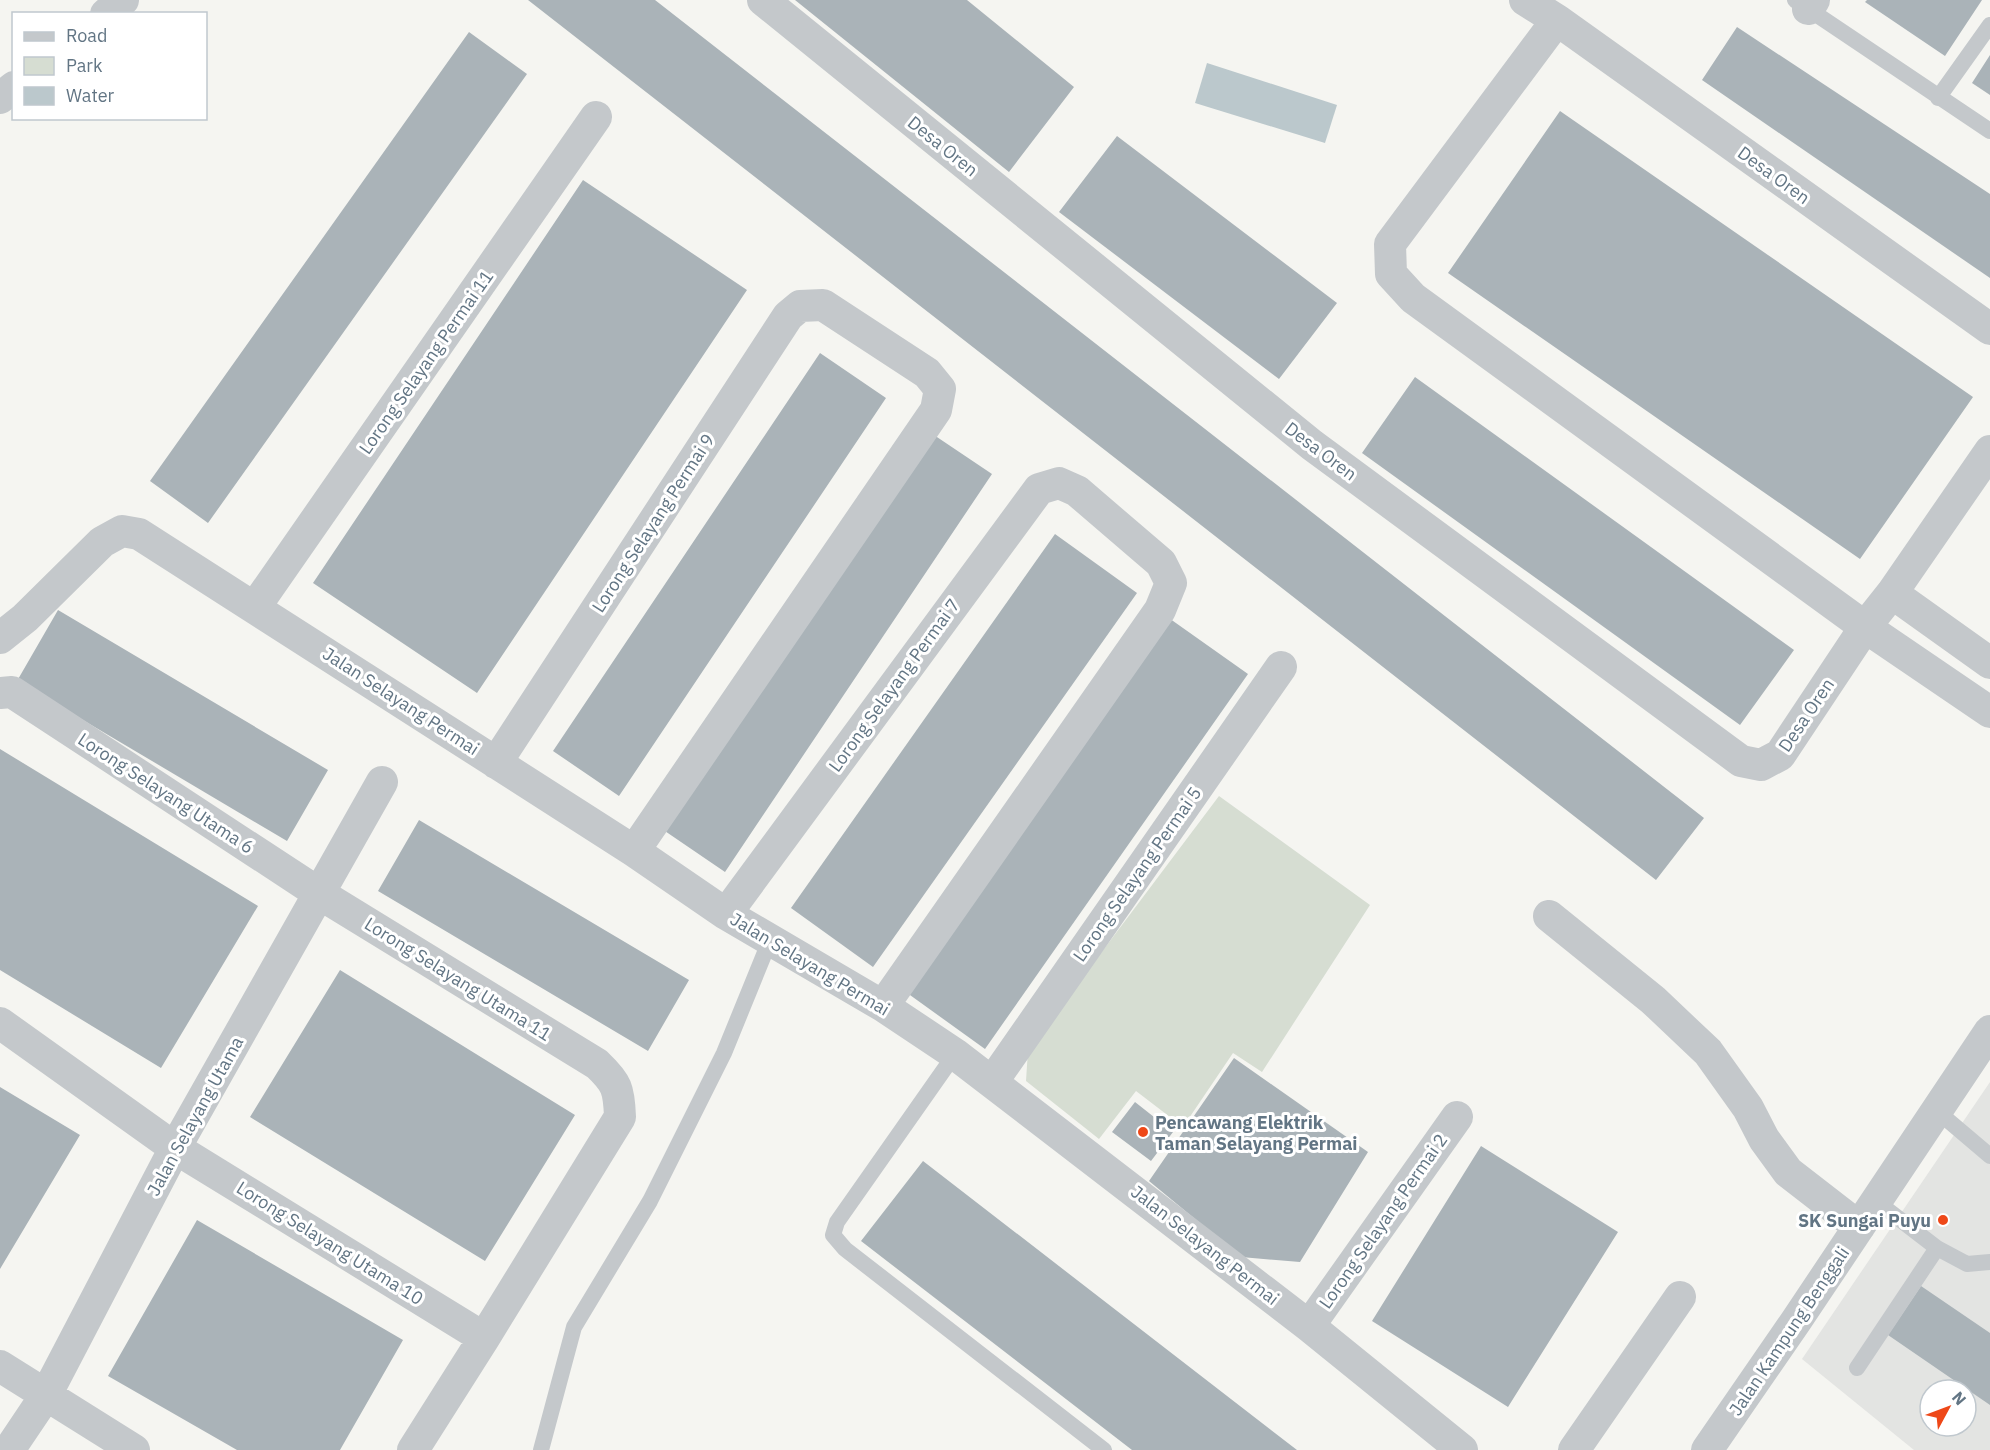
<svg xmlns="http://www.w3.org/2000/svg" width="1990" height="1450" font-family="'IBM Plex Sans',sans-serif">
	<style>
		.built { fill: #e3e4e2; fill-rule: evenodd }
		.green { fill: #d6ddd2 }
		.water { fill: #bbc8cc }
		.building { fill: #aab3b8 }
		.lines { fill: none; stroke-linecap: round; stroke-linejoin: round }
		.service { stroke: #c4c8cb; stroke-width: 16 }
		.minor { stroke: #c4c8cb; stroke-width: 32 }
		.poi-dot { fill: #ee4818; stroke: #fff; stroke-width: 2 }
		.labels { text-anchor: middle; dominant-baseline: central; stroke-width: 6; stroke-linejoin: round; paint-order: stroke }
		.street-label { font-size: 18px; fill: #627584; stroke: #fff }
		.poi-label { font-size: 18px; font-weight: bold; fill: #627584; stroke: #fff; text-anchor: start }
	</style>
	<rect width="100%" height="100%" fill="#f5f5f1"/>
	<!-- built -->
	<path class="built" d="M1990 1082V1450H1914L1802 1359ZM1930 1390H1966V1426H1930Z"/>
	<!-- green -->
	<path class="green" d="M1219 796 1370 905 1262 1072 1233 1053 1183 1127 1136 1091 1099 1139 1026 1081 1028 1050Z"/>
	<!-- water -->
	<path class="water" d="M1207 63 1337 105 1325 143 1195 103Z"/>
	<!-- building -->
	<path class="building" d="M528 0H655L1704 818 1656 880Z
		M795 0H967L1074 87 1009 172Z
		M1867 0H1982L1945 56 1865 2Z
		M1737 27 1990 194V278L1702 80Z
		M469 32 527 74 208 523 150 481Z
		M1990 55V95L1972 83Z
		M1560 111 1973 397 1860 559 1448 273Z
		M1117 136 1337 303 1279 379 1059 212Z
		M583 180 747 290 477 693 313 583Z
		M820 353 886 398 619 796 553 751Z
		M1415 377 1794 650 1740 725 1362 453Z
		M925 429 992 474 725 872 659 827Z
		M1055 534 1137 593 873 967 791 908Z
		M58 610 328 770 287 841 17 681Z
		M1166 616 1248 674 985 1049 903 990Z
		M0 749 258 906 161 1068 0 970Z
		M419 820 689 980 648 1051 378 891Z
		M340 970 575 1115 485 1261 250 1117Z
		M1234 1058 1368 1152 1300 1262 1241 1257 1149 1181Z
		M0 1087 80 1135 0 1269Z
		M1135 1102 1173 1132 1151 1161 1112 1132Z
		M1481 1146 1618 1232 1508 1407 1372 1321Z
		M923 1161 1297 1450H1132L861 1241Z
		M197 1220 403 1340 340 1450H237L108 1376Z
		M1921 1286 1990 1333V1405L1888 1335Z"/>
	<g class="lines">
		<!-- service -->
		<path class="service" d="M1795 0 1990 131
			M1938 98 1990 25
			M955 1054 837 1222 833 1235 845 1249 1104 1450
			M1937 1111 1990 1156
			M1876 1201 1937 1248 1967 1264 1990 1262
			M1857 1368 1937 1248
			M541 1450 574 1327 650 1201 724 1053 770 940"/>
		<!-- minor -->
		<path class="minor" d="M763 0 1312 445 1741 761 1761 765 1780 755 1865 627 1892 593 1990 451
			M1525 0 1557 20 1990 329
			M1808 9 1814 0
			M106 14 123 0
			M1557 20 1390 244 1391 274 1413 298 1865 627 1990 712
			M0 98 14 87
			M1892 593 1990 663
			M255 607 596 117
			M0 638 25 618 102 542 122 531 139 534 634 851 726 914 883 1006 955 1054 1309 1326 1462 1450
			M0 693 12 692 320 894 597 1064C617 1083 619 1089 620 1117L484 1338 413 1450
			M496 763 788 316 800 306 823 305 927 373 940 389 936 410 634 851
			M726 914 1039 489 1059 483 1077 491 1161 563 1171 583 1160 610 883 1006
			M1549 916 1653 1000 1708 1052 1748 1108 1764 1139 1788 1172 1859 1227
			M0 1023 175 1148 484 1338
			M993 1081 1281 667
			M1309 1326 1457 1117
			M0 1366 134 1450
			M9 1450 46 1395 175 1148 382 782
			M1574 1450 1680 1297
			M1707 1450 1796 1321 1990 1031"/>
	</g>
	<!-- markers -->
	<g class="poi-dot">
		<circle cx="1143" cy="1132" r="6"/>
		<circle cx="1943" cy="1220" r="6"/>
	</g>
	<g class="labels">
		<!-- street labels -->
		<g class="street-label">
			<text transform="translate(943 146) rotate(39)">Desa Oren</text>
			<text transform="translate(1774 175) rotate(36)">Desa Oren</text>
			<text transform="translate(426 362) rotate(-55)">Lorong Selayang Permai 11</text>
			<text transform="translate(1321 451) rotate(37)">Desa Oren</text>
			<text transform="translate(653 523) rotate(-57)">Lorong Selayang Permai 9</text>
			<text transform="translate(894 685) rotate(-54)">Lorong Selayang Permai 7</text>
			<text transform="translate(401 701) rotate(33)">Jalan Selayang Permai</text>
			<text transform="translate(1806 715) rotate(-56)">Desa Oren</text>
			<text transform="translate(166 793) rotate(33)">Lorong Selayang Utama 6</text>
			<text transform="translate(1137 874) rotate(-55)">Lorong Selayang Permai 5</text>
			<text transform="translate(810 964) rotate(31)">Jalan Selayang Permai</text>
			<text transform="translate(458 979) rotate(32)">Lorong Selayang Utama 11</text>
			<text transform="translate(195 1116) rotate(-61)">Jalan Selayang Utama</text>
			<text transform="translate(1383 1221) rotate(-55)">Lorong Selayang Permai 2</text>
			<text transform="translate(330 1243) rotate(32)">Lorong Selayang Utama 10</text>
			<text transform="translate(1205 1245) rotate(38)">Jalan Selayang Permai</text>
			<text transform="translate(1789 1331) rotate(-56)">Jalan Kampung Benggali</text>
		</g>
		<!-- poi labels -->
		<g class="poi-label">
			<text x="1155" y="1122">Pencawang Elektrik<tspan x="1155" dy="21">Taman Selayang Permai</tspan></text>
			<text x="1931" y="1220" text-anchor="end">SK Sungai Puyu</text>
		</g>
	</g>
	<!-- legend -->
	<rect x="12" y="12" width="195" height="108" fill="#ffffff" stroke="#c0c8ce" stroke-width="1.5"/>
	<rect x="24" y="32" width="30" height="9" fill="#c4c8cb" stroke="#c0c8ce" stroke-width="1.5"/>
	<text x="66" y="42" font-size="18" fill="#627584">Road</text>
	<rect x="24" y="57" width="30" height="18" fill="#d6ddd2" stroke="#c0c8ce" stroke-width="1.5"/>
	<text x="66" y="72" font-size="18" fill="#627584">Park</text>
	<rect x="24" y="87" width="30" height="18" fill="#bbc8cc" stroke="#c0c8ce" stroke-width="1.5"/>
	<text x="66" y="102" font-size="18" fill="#627584">Water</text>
	<!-- north arrow -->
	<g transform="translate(1948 1408) rotate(49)"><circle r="28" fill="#ffffff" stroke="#c0c8ce" stroke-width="1.5"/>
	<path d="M0-4.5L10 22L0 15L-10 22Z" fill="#ee4818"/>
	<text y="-9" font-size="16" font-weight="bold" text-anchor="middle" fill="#627584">N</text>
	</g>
</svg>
